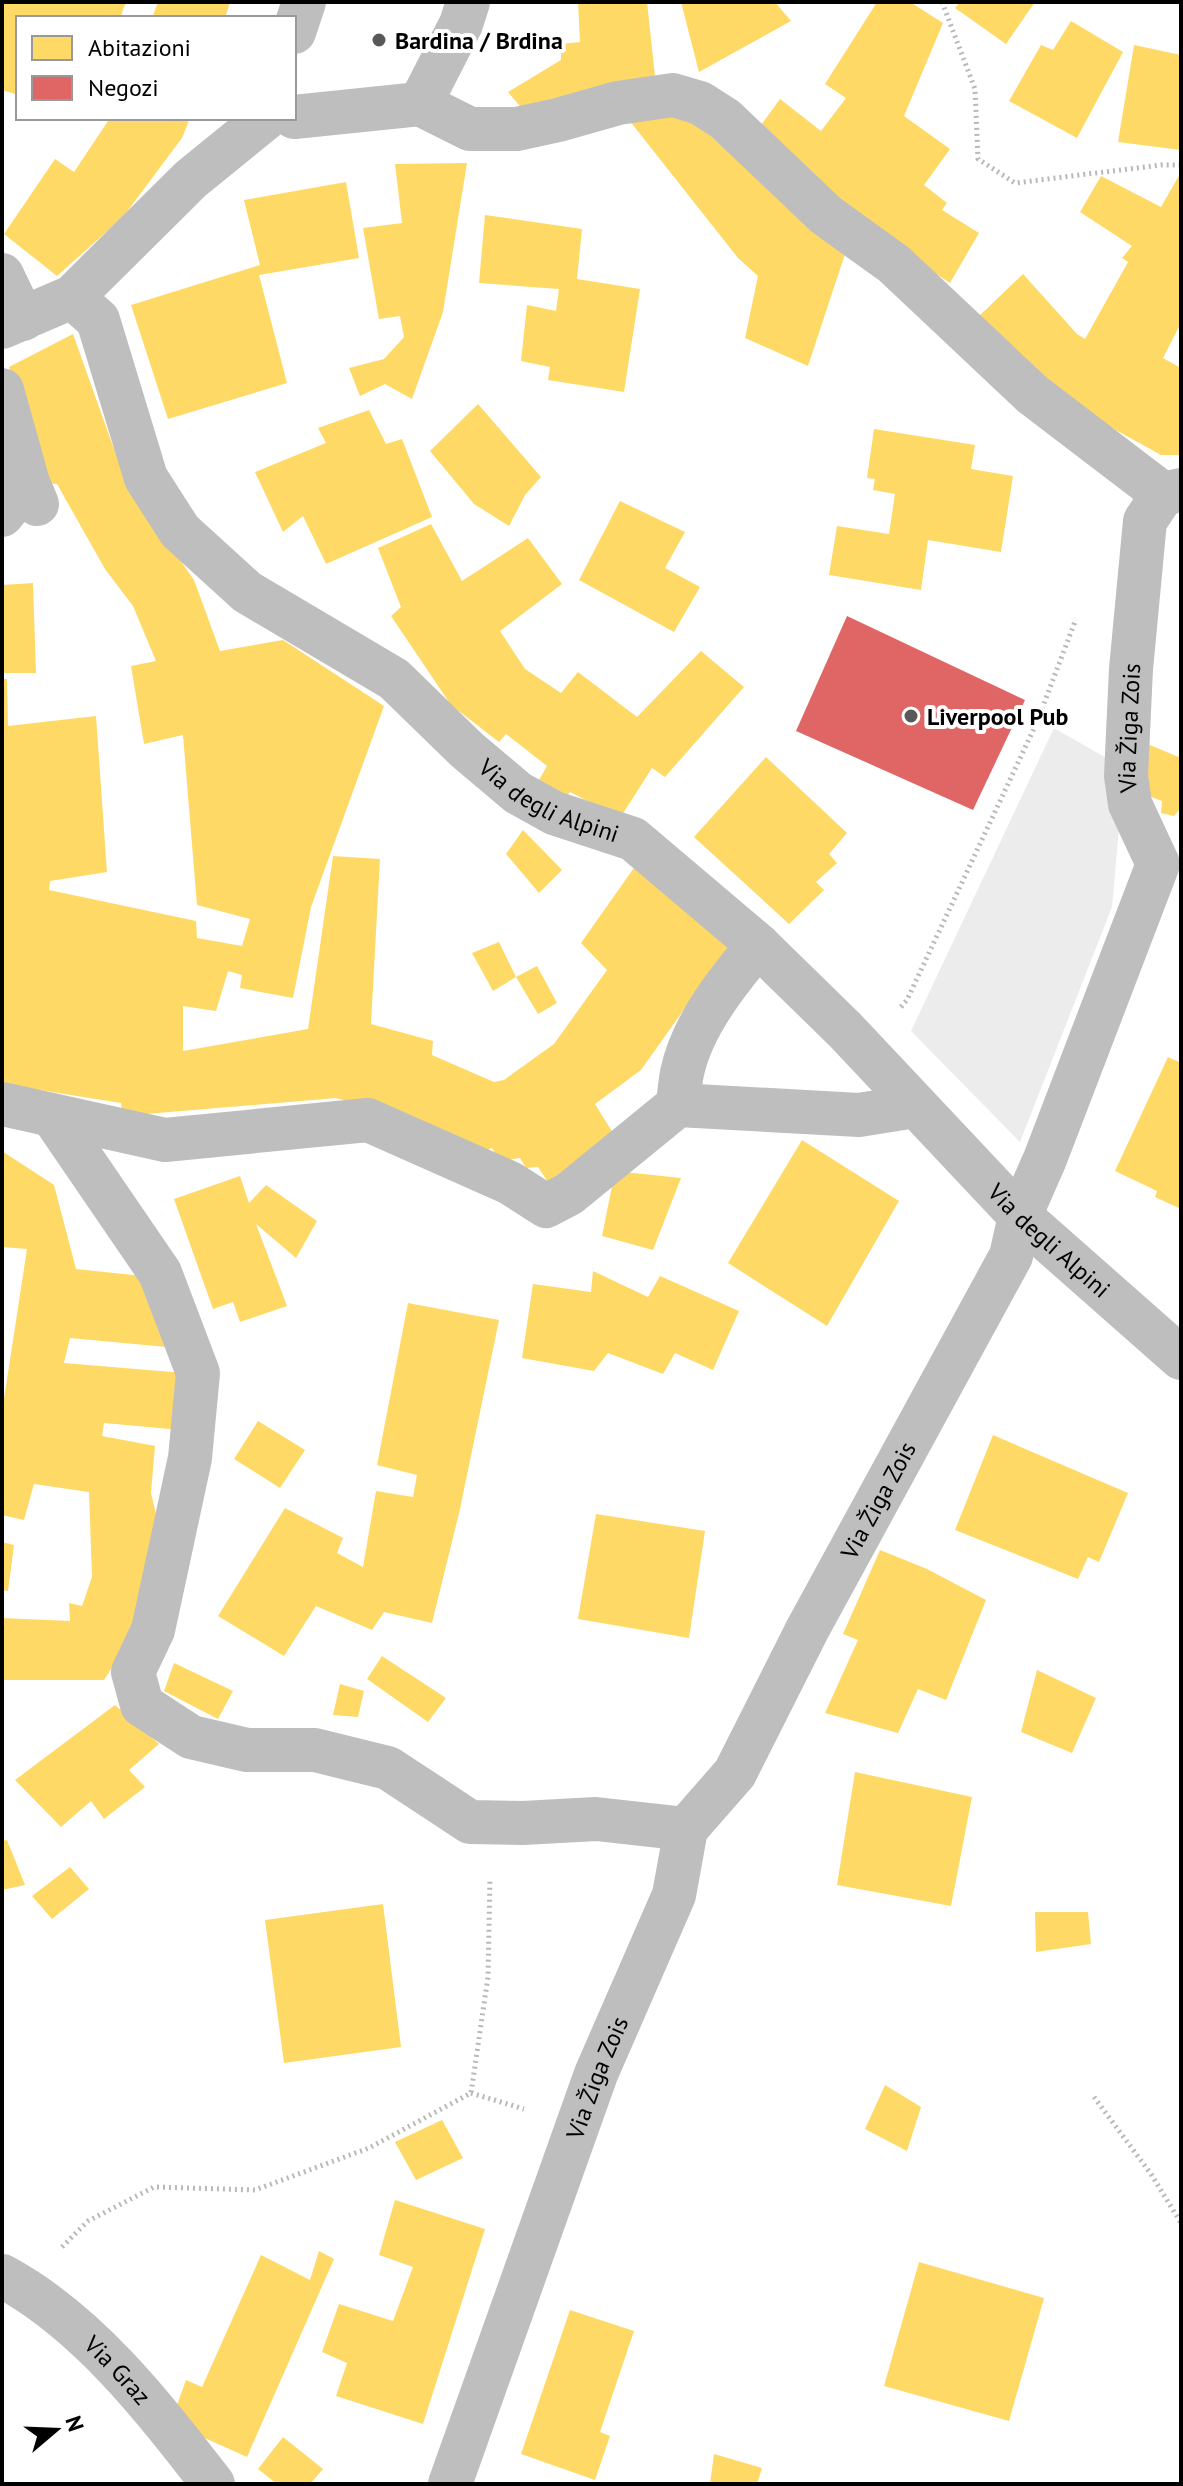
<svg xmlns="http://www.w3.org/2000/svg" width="1183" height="2486" font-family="'PT Sans',sans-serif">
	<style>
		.green { fill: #ececec }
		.homes { fill: #ffd966 }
		.shops { fill: #e06666 }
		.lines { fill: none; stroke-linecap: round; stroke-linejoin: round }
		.path { stroke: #b9b9b9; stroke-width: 5; stroke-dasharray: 2 4; stroke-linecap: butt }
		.minor { stroke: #bebebe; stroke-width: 44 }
		.poi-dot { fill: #595959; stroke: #fff; stroke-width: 3 }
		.labels { text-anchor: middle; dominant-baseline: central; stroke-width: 8; stroke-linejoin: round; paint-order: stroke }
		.poi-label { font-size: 24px; font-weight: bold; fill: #000; stroke: #fff; text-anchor: start }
		.street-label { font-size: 24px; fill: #000; stroke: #fff }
	</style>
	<rect width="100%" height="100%" fill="#fff"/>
	<!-- green -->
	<path class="green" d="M1054 728 1108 759 1120 818 1112 907 1020 1142 911 1031Z"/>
	<!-- homes -->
	<path class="homes" d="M2 2H126L120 18H18V95L2 90Z
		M158 2H230L225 18H152Z
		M578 2H647L655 76 524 111 508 92 561 60V44L580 42Z
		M681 2H775L791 21 699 72Z
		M877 2H910L943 23 904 116 950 149 924 185 947 203 942 210 979 233 950 283 833 206 753 136 780 99 821 131 846 98 825 84Z
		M960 2H1035L1006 44 955 8Z
		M1071 21 1123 52 1077 138 1009 101 1041 45 1053 50Z
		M1134 45 1181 55V150L1118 142Z
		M679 113 734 146 846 251 808 366 745 338 758 276 738 258 629 120Z
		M110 118H190L182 138 123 217 57 276 4 234 55 159 74 172Z
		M467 163 443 312 412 399 385 384 360 396 349 368 384 359 404 337 400 316 379 319 363 228 402 223 395 164Z
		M1181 172V323L1163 358 1181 368V455H1161L1045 391 976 319 1023 274 1077 334 1085 339 1128 262 1122 258 1132 246 1080 212 1101 176 1161 207Z
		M346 182 359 258 259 275 287 383 168 419 131 305 260 265 244 200Z
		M485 215 582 229 577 279 640 289 624 392 548 380 550 367 521 361 527 305 556 311 559 289 479 283Z
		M73 334 114 449 155 524 194 580 220 651 283 640 384 706 311 907 293 998 240 988 242 975 228 971 216 1011 183 1006V1051L308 1029 333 856 380 859 371 1024 433 1041 432 1055 494 1082 504 1080 554 1044 607 970 581 943 636 865 729 946 641 1070 595 1104 618 1141 550 1185 538 1167 526 1168 520 1158 500 1161 492 1148 483 1152 415 1121 336 1098 122 1116 121 1103 2 1084V679H7L8 726 96 716 107 872 50 881 49 890 196 921 197 938 242 946 250 919 197 905 183 735 144 744 131 666 156 661 133 606 105 569 57 484 48 483 26 421 9 367Z
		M478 404 541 477 525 495 509 526 474 504 430 451Z
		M369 410 386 444 402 439 432 517 326 564 303 516 283 532 255 472 326 443 318 428Z
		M874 429 975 445 971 469 1013 476 1001 552 928 540 921 590 829 575 837 526 889 534 895 494 873 490 875 479 867 478Z
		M620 501 685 532 665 568 700 587 674 632 579 580Z
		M431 524 462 581 528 538 562 584 500 631 525 669 561 693 578 672 637 717 701 651 744 687 665 777 652 768 620 818 570 792 562 801 539 780 547 766 506 734 499 742 451 705 391 616 401 607 378 548Z
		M33 583 36 673H2V585Z
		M1138 740 1181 758V808L1174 816 1161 813 1162 801 1143 794Z
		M766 757 847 833 829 854 837 863 816 882 824 890 789 924 694 837Z
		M523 830 562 870 539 893 506 854Z
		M499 942 516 977 493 991 472 953Z
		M537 966 557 1003 538 1014 516 977Z
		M1168 1057 1181 1063V1209L1155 1197 1157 1191 1115 1171Z
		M802 1140 899 1201 827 1326 728 1263Z
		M2 1151 54 1185 76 1269 143 1276 167 1347 70 1338 64 1363 184 1373 181 1430 104 1423 102 1436 155 1446 151 1493 159 1527 139 1626 104 1680H2V1618L70 1621 69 1603 82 1606 92 1577 89 1492 34 1484 24 1520 2 1515V1398L4 1399 27 1249 2 1247Z
		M615 1171 681 1178 653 1250 602 1236Z
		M240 1176 249 1203 266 1185 317 1221 296 1258 256 1224 287 1306 240 1322 233 1302 213 1309 174 1199Z
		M593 1271 648 1297 660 1276 739 1311 713 1370 675 1353 663 1374 608 1353 594 1371 522 1358 533 1284 591 1292Z
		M408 1303 499 1320 460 1509 432 1623 384 1612 372 1630 316 1606 284 1656 218 1616 285 1508 343 1538 337 1553 363 1567 376 1491 413 1497 417 1475 377 1465Z
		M258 1421 305 1450 280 1488 234 1459Z
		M993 1435 1128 1493 1099 1562 1088 1557 1078 1579 955 1530Z
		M596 1514 705 1531 689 1638 578 1619Z
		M2 1542 14 1545 8 1591 2 1590Z
		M880 1550 927 1569 986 1600 946 1700 918 1689 898 1733 825 1713 858 1640 843 1634Z
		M382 1656 446 1698 428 1722 367 1679Z
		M174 1663 233 1691 218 1719 164 1691Z
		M1037 1670 1096 1698 1072 1753 1021 1732Z
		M340 1684 364 1691 358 1717 333 1715Z
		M115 1705 159 1744 129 1770 145 1787 104 1819 91 1801 61 1827 15 1780Z
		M855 1772 972 1797 951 1906 837 1885Z
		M7 1840 25 1885 2 1890V1841Z
		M70 1867 89 1889 52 1919 32 1896Z
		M383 1904 401 2047 284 2063 265 1920Z
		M1035 1912H1088L1091 1944 1036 1952Z
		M885 2085 921 2107 907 2151 865 2129Z
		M442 2120 463 2158 416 2180 395 2142Z
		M395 2200 485 2229 423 2424 336 2396 347 2363 322 2352 339 2304 393 2321 413 2267 379 2255Z
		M319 2251 334 2259 247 2457 198 2435 176 2408 186 2380 202 2387 261 2255 310 2280Z
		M919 2262 1044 2298 1009 2421 884 2386Z
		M570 2310 634 2331 600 2432 610 2436 595 2480 521 2454Z
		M283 2437 323 2469 310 2484H277L258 2469Z
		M714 2454 762 2468 757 2484H710Z"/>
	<!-- shops -->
	<path class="shops" d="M847 616 1025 700 973 810 796 731Z"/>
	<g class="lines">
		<!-- path -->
		<path class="path" d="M942 2 975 89 978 159 1015 183 1161 165H1181
			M901 1007 907 1000 1037 722 1076 619
			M471 2093 524 2109
			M1094 2097 1151 2174 1181 2223
			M62 2247 88 2221 154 2187 255 2190 369 2148 471 2093 488 1977 490 1878"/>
		<!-- minor -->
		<g class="minor">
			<path d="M294 32 304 2"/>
			<path d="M420 104 470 129H517L558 120 618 103 673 95 700 103 725 119 826 215 894 264 1032 394 1163 494 1181 490"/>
			<path d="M294 117 420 104 461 24 468 2"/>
			<path d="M2 275 23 319"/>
			<path id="s1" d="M72 297 98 320 146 478 180 531 247 592 394 679 467 750 518 793 554 813 633 839 758 945 845 1030 1020 1216 1181 1358"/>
			<path d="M2 327 72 297 191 179 266 118"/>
			<path d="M2 390 28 483 37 504"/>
			<path d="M2 515 28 483"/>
			<path d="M2 1104 165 1140 368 1120 510 1183 546 1206 569 1194 678 1105 859 1115 915 1106"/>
			<path d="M678 1105C679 1094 680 1083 682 1073 692 1025 728 981 758 945"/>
			<path d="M52 1115 160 1273 198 1373 190 1458 153 1630 133 1672 142 1705 191 1737 247 1750H315L388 1768 470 1822 523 1823 596 1819 686 1829"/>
			<path id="s2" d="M2 2276C88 2322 154 2408 213 2484"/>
			<path id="s3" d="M450 2484 596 2074 674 1895 686 1829 735 1773 807 1630 1011 1256 1020 1216 1045 1159 1158 864 1130 804 1126 776 1131 669 1145 521 1163 494"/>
		</g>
	</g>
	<!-- markers -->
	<g class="poi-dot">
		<circle cx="379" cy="40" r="8"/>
		<circle cx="911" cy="716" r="8"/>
	</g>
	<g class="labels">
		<!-- poi labels -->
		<g class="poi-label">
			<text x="395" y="40">Bardina / Brdina</text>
			<text x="927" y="716">Liverpool Pub</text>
		</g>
		<!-- street labels -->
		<g class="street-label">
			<text stroke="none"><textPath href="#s3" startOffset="1920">Via Žiga Zois</textPath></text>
			<text stroke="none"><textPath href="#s1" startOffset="724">Via degli Alpini</textPath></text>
			<text stroke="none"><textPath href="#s1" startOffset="1396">Via degli Alpini</textPath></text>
			<text stroke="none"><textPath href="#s3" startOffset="1080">Via Žiga Zois</textPath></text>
			<text stroke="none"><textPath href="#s3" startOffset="432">Via Žiga Zois</textPath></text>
			<text stroke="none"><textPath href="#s2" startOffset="150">Via Graz</textPath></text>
		</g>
	</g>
	<!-- border -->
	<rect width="1183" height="2486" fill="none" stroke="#000000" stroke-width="8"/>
	<!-- legend -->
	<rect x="16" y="16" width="280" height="104" fill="#ffffff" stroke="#999999" stroke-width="2"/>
	<rect x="32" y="36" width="40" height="24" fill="#ffd966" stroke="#999999" stroke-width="2"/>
	<text x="88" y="56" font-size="24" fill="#000000">Abitazioni</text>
	<rect x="32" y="76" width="40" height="24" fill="#e06666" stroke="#999999" stroke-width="2"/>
	<text x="88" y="96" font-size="24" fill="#000000">Negozi</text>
	<!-- north arrow -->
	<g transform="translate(56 2430) rotate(71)" stroke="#ffffff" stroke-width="6" paint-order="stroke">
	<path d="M0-6L14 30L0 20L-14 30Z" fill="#000000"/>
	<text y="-12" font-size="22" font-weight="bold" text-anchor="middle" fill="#000000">N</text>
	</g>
</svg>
